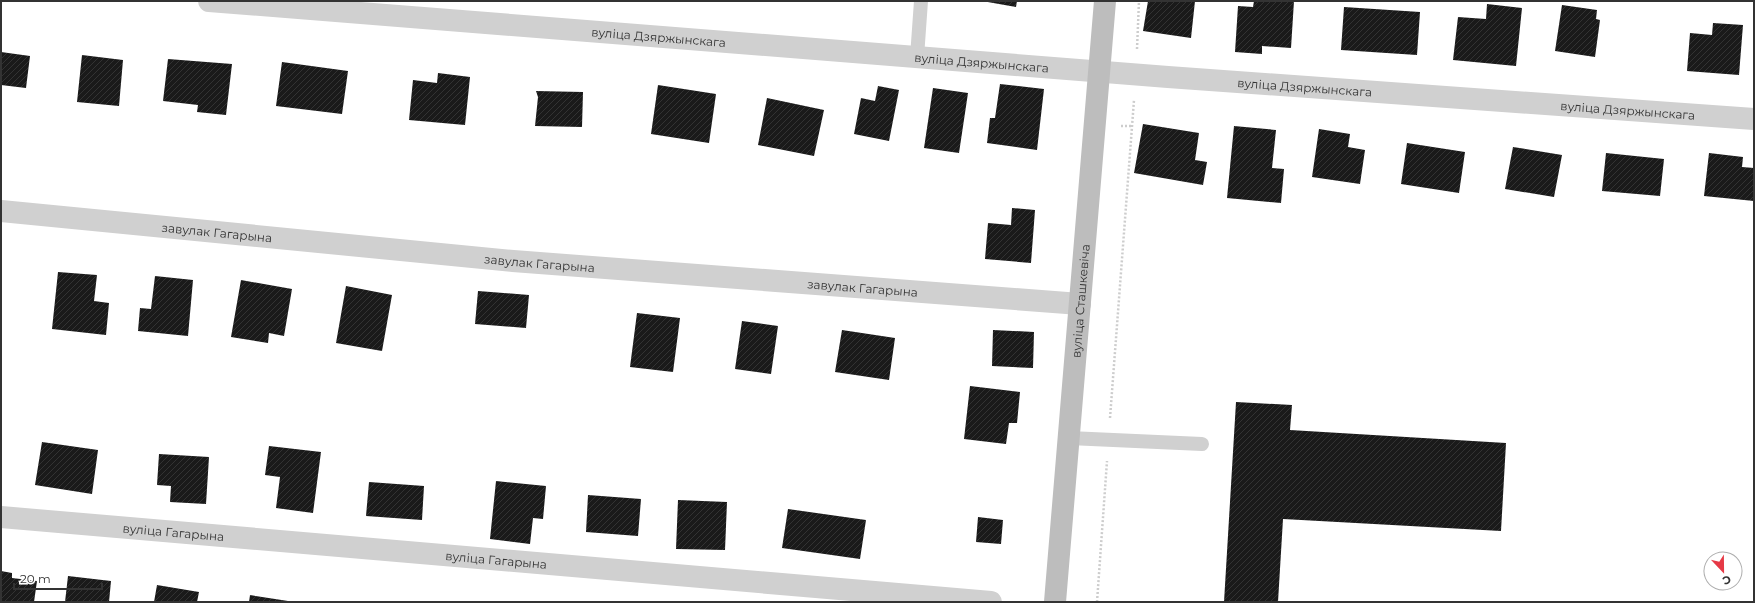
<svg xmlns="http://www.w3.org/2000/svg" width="1755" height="603" font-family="Montserrat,sans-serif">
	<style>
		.building { fill: url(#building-hatch) }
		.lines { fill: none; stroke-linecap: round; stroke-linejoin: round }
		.path { stroke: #cdcdcd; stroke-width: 2.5; stroke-dasharray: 2 2; stroke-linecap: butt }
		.lane { stroke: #d0d0d0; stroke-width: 14 }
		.street { stroke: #d0d0d0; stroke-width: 22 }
		.secondary { stroke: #bdbdbd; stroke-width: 22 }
		.labels { text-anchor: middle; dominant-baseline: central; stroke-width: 4; stroke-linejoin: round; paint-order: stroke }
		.street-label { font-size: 12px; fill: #333; stroke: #fff }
	</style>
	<defs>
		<pattern id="building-hatch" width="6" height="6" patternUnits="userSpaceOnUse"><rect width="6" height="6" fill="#1a1a1a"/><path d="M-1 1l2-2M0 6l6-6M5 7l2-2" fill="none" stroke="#333"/></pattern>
	</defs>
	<rect width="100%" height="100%" fill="#fff"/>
	<!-- building -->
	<path class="building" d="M982 1H1017L1016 7Z
		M1148 1H1195L1191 38 1143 31Z
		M1254 1H1294L1291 48 1262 46V54L1235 52 1238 6 1253 7Z
		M1487 4 1522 8 1516 66 1453 60 1458 17 1486 19Z
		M1562 5 1597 10 1596 19 1600 20 1595 57 1555 51Z
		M1344 7 1420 12 1417 55 1341 50Z
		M1713 23 1743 25 1739 75 1687 71 1690 33 1712 35Z
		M1 52 30 56 26 88 1 85Z
		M82 55 123 60 119 106 77 102Z
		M168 59 232 64 226 115 197 112 198 105 163 101Z
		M282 62 348 71 342 114 276 106Z
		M438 73 470 77 465 125 409 120 413 80 437 83Z
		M1000 84 1044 89 1037 150 987 143 990 118H995Z
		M658 85 716 94 709 143 651 134Z
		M878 86 899 90 889 141 854 134 861 98 875 101Z
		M933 88 968 93 959 153 924 148Z
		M536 91 583 92 582 127 535 126 538 97Z
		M767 98 824 110 814 156 758 145Z
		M1143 124 1199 133 1195 160 1207 162 1203 185 1134 173Z
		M1234 126 1276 130 1272 168 1284 169 1281 203 1227 198Z
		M1319 129 1350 134 1348 147 1365 150 1360 184 1312 177Z
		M1407 143 1465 152 1459 193 1401 184Z
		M1513 147 1562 155 1554 197 1505 189Z
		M1606 153 1664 159 1660 196 1602 191Z
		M1709 153 1743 157 1742 167 1754 168V201L1704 196Z
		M1012 208 1035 210 1031 263 985 259 988 223 1011 225Z
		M58 272 97 275 94 301 109 303 106 335 52 329Z
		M155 276 193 280 188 336 138 331 140 308 151 309Z
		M241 280 292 289 284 336 269 333 268 343 231 337Z
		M346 286 392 295 382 351 336 343Z
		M478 291 529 295 526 328 475 324Z
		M637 313 680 318 673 372 630 367Z
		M742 321 778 326 771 374 735 369Z
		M842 330 895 338 889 380 835 372Z
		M993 330 1034 332 1033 368 992 366Z
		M970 386 1020 392 1017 423H1009L1006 444 964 439Z
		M1236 402 1292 405 1290 430 1506 443 1501 531 1283 519 1278 602H1224Z
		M42 442 98 450 92 494 35 485Z
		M269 446 321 452 313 513 276 508 280 477 265 475Z
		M159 454 209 457 206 504 170 502 171 486 157 485Z
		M496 481 546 486 543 519 533 518 530 544 490 539Z
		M369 482 424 486 422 520 366 516Z
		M588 495 641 499 638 536 586 532Z
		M678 500 727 502 725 550 676 549Z
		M788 509 866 520 860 559 782 548Z
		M978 517 1003 520 1001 544 976 542Z
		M1 571 12 573V578L37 581 34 602H1Z
		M68 576 111 581 109 602H65Z
		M157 585 199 592 197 602H154Z
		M250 595 288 601V602H249Z"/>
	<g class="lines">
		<!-- path -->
		<path class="path" d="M1137 49 1139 1
			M1121 126H1132
			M1110 418 1134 100
			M1097 602 1107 461"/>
		<!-- lane -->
		<path class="lane" d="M917 57 921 1
			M1069 438 1202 444"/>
		<!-- street -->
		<g class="street">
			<path id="s1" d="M209 1 1168 77 1754 119"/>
			<path id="s2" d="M1 211 513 261 1080 304"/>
			<path id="s3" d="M1 517 991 602"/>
		</g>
		<!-- secondary -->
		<path class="secondary" id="s4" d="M1055 602 1105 1"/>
	</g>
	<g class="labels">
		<!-- street labels -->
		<g class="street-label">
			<text stroke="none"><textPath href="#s1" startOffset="451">вуліца Дзяржынскага</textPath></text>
			<text stroke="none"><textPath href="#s1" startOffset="775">вуліца Дзяржынскага</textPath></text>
			<text stroke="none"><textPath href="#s1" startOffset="1099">вуліца Дзяржынскага</textPath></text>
			<text stroke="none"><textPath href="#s1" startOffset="1423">вуліца Дзяржынскага</textPath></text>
			<text stroke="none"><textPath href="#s2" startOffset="217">завулак Гагарына</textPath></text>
			<text stroke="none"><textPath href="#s2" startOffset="541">завулак Гагарына</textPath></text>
			<text stroke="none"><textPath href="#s2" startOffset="865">завулак Гагарына</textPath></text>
			<text stroke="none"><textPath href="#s4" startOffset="302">вуліца Сташкевіча</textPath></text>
			<text stroke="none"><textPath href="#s3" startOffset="173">вуліца Гагарына</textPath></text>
			<text stroke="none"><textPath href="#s3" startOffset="497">вуліца Гагарына</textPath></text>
		</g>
	</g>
	<!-- border -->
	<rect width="1755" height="603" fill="none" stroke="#333333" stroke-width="4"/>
	<!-- north arrow -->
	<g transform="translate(1723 571) rotate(158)"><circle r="19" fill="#ffffff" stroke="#adadad"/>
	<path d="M0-3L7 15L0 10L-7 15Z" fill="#e63946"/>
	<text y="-6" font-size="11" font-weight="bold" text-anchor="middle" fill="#333333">С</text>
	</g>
	<!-- scale -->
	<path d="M14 583v6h88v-6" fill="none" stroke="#333333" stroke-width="2"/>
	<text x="20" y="583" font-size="12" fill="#333333" stroke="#ffffff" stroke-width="3" paint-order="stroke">20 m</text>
</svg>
